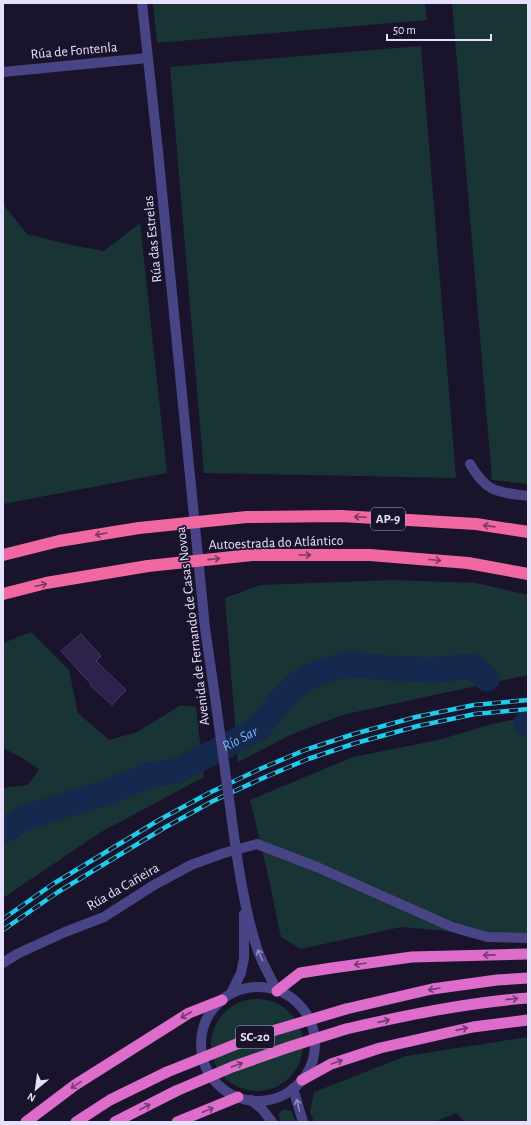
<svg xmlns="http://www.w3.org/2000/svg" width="531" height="1125" font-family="'Alegreya Sans',sans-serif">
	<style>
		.green { fill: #183434 }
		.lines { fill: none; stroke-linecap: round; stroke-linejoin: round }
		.river { stroke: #15284e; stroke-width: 25 }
		.building { fill: #2c224a; stroke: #453674 }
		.minor { stroke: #494485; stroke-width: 10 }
		.tertiary { stroke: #494485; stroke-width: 10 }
		.trunk { stroke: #dd6cca; stroke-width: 11 }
		.motorway { stroke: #f167a2; stroke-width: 12 }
		.rail-casing { stroke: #1ecceb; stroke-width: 4.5 }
		.rail { stroke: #19142b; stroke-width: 3; stroke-dasharray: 9; stroke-linecap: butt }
		.tertiary-bridge { stroke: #494485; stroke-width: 10 }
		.trunk-bridge { stroke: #dd6cca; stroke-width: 11 }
		.motorway-bridge { stroke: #f167a2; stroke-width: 12 }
		.oneway { stroke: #7a3961 }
		.oneway2 { stroke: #8f8bbb }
		.oneway3 { stroke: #713c73 }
		.labels { text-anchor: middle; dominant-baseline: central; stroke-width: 3.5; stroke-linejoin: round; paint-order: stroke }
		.shield { fill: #19142b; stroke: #a8a4bd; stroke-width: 1 }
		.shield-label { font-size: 13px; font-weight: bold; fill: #e5e1fc }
		.street-label { font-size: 14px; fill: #e5e1fc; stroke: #19142b }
		.water-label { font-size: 15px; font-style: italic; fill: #78b4f3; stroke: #19142b }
	</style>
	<rect width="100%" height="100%" fill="#19142b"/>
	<!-- green -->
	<path class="green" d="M153 3H425L427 20 157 43Z
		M452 3H528V484L492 480Z
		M421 46 456 478 204 473 170 67Z
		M3 204 27 234 71 245 104 251 140 223 167 473 3 504Z
		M392 580 476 583 528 595V675L342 715 290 735 238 762 225 598 260 585Z
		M31 632 69 670 78 713 109 740 137 732 181 705 196 707 204 777 101 832 3 898V788L28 785 39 769 19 756 3 748V643Z
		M528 717V938L401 927 301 949 281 937 266 866 250 800 353 757 438 740 492 724Z
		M211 1045a46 46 0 1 1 92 0a46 46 0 1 1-92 0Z
		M528 1037V1122H465L456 1113 435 1122H314L310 1112 314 1092 406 1056Z
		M286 1109 292 1112 296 1122H281L278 1114 283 1110Z"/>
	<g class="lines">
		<!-- river -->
		<g class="river">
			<path d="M526 723H528"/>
			<path id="s1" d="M3 831 24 818 111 791 149 775 177 771 258 729 280 701 297 684 319 672 348 664 388 668 434 670 473 666 487 679"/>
		</g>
	</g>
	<!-- building -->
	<path class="building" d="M81 634 101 656 96 661 126 690 112 705 90 685 91 684 61 651Z"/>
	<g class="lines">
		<!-- minor -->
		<path class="minor" d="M3 72 147 58
			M470 464C487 493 497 492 528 496
			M3 963 17 954 65 932 104 917 154 885 191 865 224 853 257 844 317 867 452 927 487 937 528 938
			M293 1088 303 1122
			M251 1100 262 1109 272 1122"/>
		<!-- tertiary -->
		<path class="tertiary" d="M142 3 158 151 205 628 216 704
			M234 836C239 872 246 917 258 951 263 965 271 978 277 991
			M201 1044a57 57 0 1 1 114 0a57 57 0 1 1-114 0Z
			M231 993 241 973 244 958V914"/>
		<!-- trunk -->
		<path class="trunk" d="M277 991 300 973 332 968 412 957 528 954
			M346 1009 432 989 497 980 528 978
			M346 1029C407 1015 465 1003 528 998
			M302 1080 331 1064 380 1048 473 1027 528 1020
			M26 1122 75 1085 189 1013 222 1000
			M76 1122 110 1100 167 1072
			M115 1122 176 1091
			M177 1122 238 1097"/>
		<!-- motorway -->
		<path class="motorway" d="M247 517 341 516 476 524 528 532
			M3 555 59 541 139 528
			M252 555H370L468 563 528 574
			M3 594 46 583 148 566"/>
		<defs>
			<path id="rail" d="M3 919 53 884 159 820 209 793 260 769 305 750 354 734 416 717 474 705 528 700
				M3 930 58 892 164 828 213 801 263 778 308 759 356 743 418 726 475 714 528 709"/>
		</defs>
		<!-- rail casing -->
		<use href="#rail" class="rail-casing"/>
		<!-- rail -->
		<use href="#rail" class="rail"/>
		<!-- tertiary-bridge -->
		<path class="tertiary-bridge" d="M216 704 234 836"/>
		<!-- trunk-bridge -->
		<path class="trunk-bridge" d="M167 1072 259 1035 346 1009
			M176 1091 232 1067 289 1047 346 1029"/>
		<!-- motorway-bridge -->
		<path class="motorway-bridge" d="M139 528 247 517
			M148 566 252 555"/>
	</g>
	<!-- one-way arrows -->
	<defs><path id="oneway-shaft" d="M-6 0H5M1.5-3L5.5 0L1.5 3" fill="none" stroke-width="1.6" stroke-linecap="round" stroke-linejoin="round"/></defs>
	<g class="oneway">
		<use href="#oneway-shaft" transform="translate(360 517) rotate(-177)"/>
		<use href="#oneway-shaft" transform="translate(489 526) rotate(-172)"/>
		<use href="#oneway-shaft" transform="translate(101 534) rotate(170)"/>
		<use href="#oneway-shaft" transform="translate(305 555)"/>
		<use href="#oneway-shaft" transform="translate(214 559) rotate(-6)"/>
		<use href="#oneway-shaft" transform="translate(435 560) rotate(5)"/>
		<use href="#oneway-shaft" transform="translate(41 585) rotate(-14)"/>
	</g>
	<g class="oneway2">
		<use href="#oneway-shaft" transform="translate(260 955) rotate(-114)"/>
		<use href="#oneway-shaft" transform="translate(298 1105) rotate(-104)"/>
	</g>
	<g class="oneway3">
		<use href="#oneway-shaft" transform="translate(489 955) rotate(179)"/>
		<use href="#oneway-shaft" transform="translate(360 964) rotate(172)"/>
		<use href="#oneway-shaft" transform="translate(434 989) rotate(170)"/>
		<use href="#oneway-shaft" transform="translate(512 999) rotate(-5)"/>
		<use href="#oneway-shaft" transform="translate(186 1015) rotate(150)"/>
		<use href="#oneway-shaft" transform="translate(384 1021) rotate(-13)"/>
		<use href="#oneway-shaft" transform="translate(462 1029) rotate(-13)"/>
		<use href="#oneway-shaft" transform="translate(337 1062) rotate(-19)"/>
		<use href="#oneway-shaft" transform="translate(237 1065) rotate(-20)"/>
		<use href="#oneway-shaft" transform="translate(76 1085) rotate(146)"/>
		<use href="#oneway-shaft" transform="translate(145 1107) rotate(-27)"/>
		<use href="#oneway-shaft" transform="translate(208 1110) rotate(-22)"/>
	</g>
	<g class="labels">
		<!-- shield labels -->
		<g class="shield">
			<rect x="371" y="508" width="34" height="22" rx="3"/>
			<rect x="236" y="1026" width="38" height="22" rx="3"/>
		</g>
		<g class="shield-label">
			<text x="388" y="519">AP-9</text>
			<text x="255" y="1037">SC-20</text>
		</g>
		<!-- street labels -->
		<g class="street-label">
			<text transform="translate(74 51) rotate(-5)">Rúa de Fontenla</text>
			<text transform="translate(153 239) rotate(-96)">Rúa das Estrelas</text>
			<text transform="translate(276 543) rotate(-2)">Autoestrada do Atlántico</text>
			<text transform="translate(193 626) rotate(-97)">Avenida de Fernando de Casas Novoa</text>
			<text transform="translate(123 887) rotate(-30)">Rúa da Cañeira</text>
		</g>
		<!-- water labels -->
		<g class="water-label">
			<text stroke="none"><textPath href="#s1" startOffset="256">Río Sar</textPath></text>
		</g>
	</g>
	<!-- border -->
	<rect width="531" height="1125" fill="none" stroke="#e5e1fc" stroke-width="8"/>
	<!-- north arrow -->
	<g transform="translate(36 1089) rotate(209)" stroke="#19142b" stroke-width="3" paint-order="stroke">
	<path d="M0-3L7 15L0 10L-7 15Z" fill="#e5e1fc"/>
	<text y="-6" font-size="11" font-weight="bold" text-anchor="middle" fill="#e5e1fc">N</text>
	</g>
	<!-- scale -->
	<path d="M387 34v6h104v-6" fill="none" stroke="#e5e1fc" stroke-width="2"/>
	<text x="393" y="34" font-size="12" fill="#e5e1fc" stroke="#19142b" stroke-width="3" paint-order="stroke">50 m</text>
</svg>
